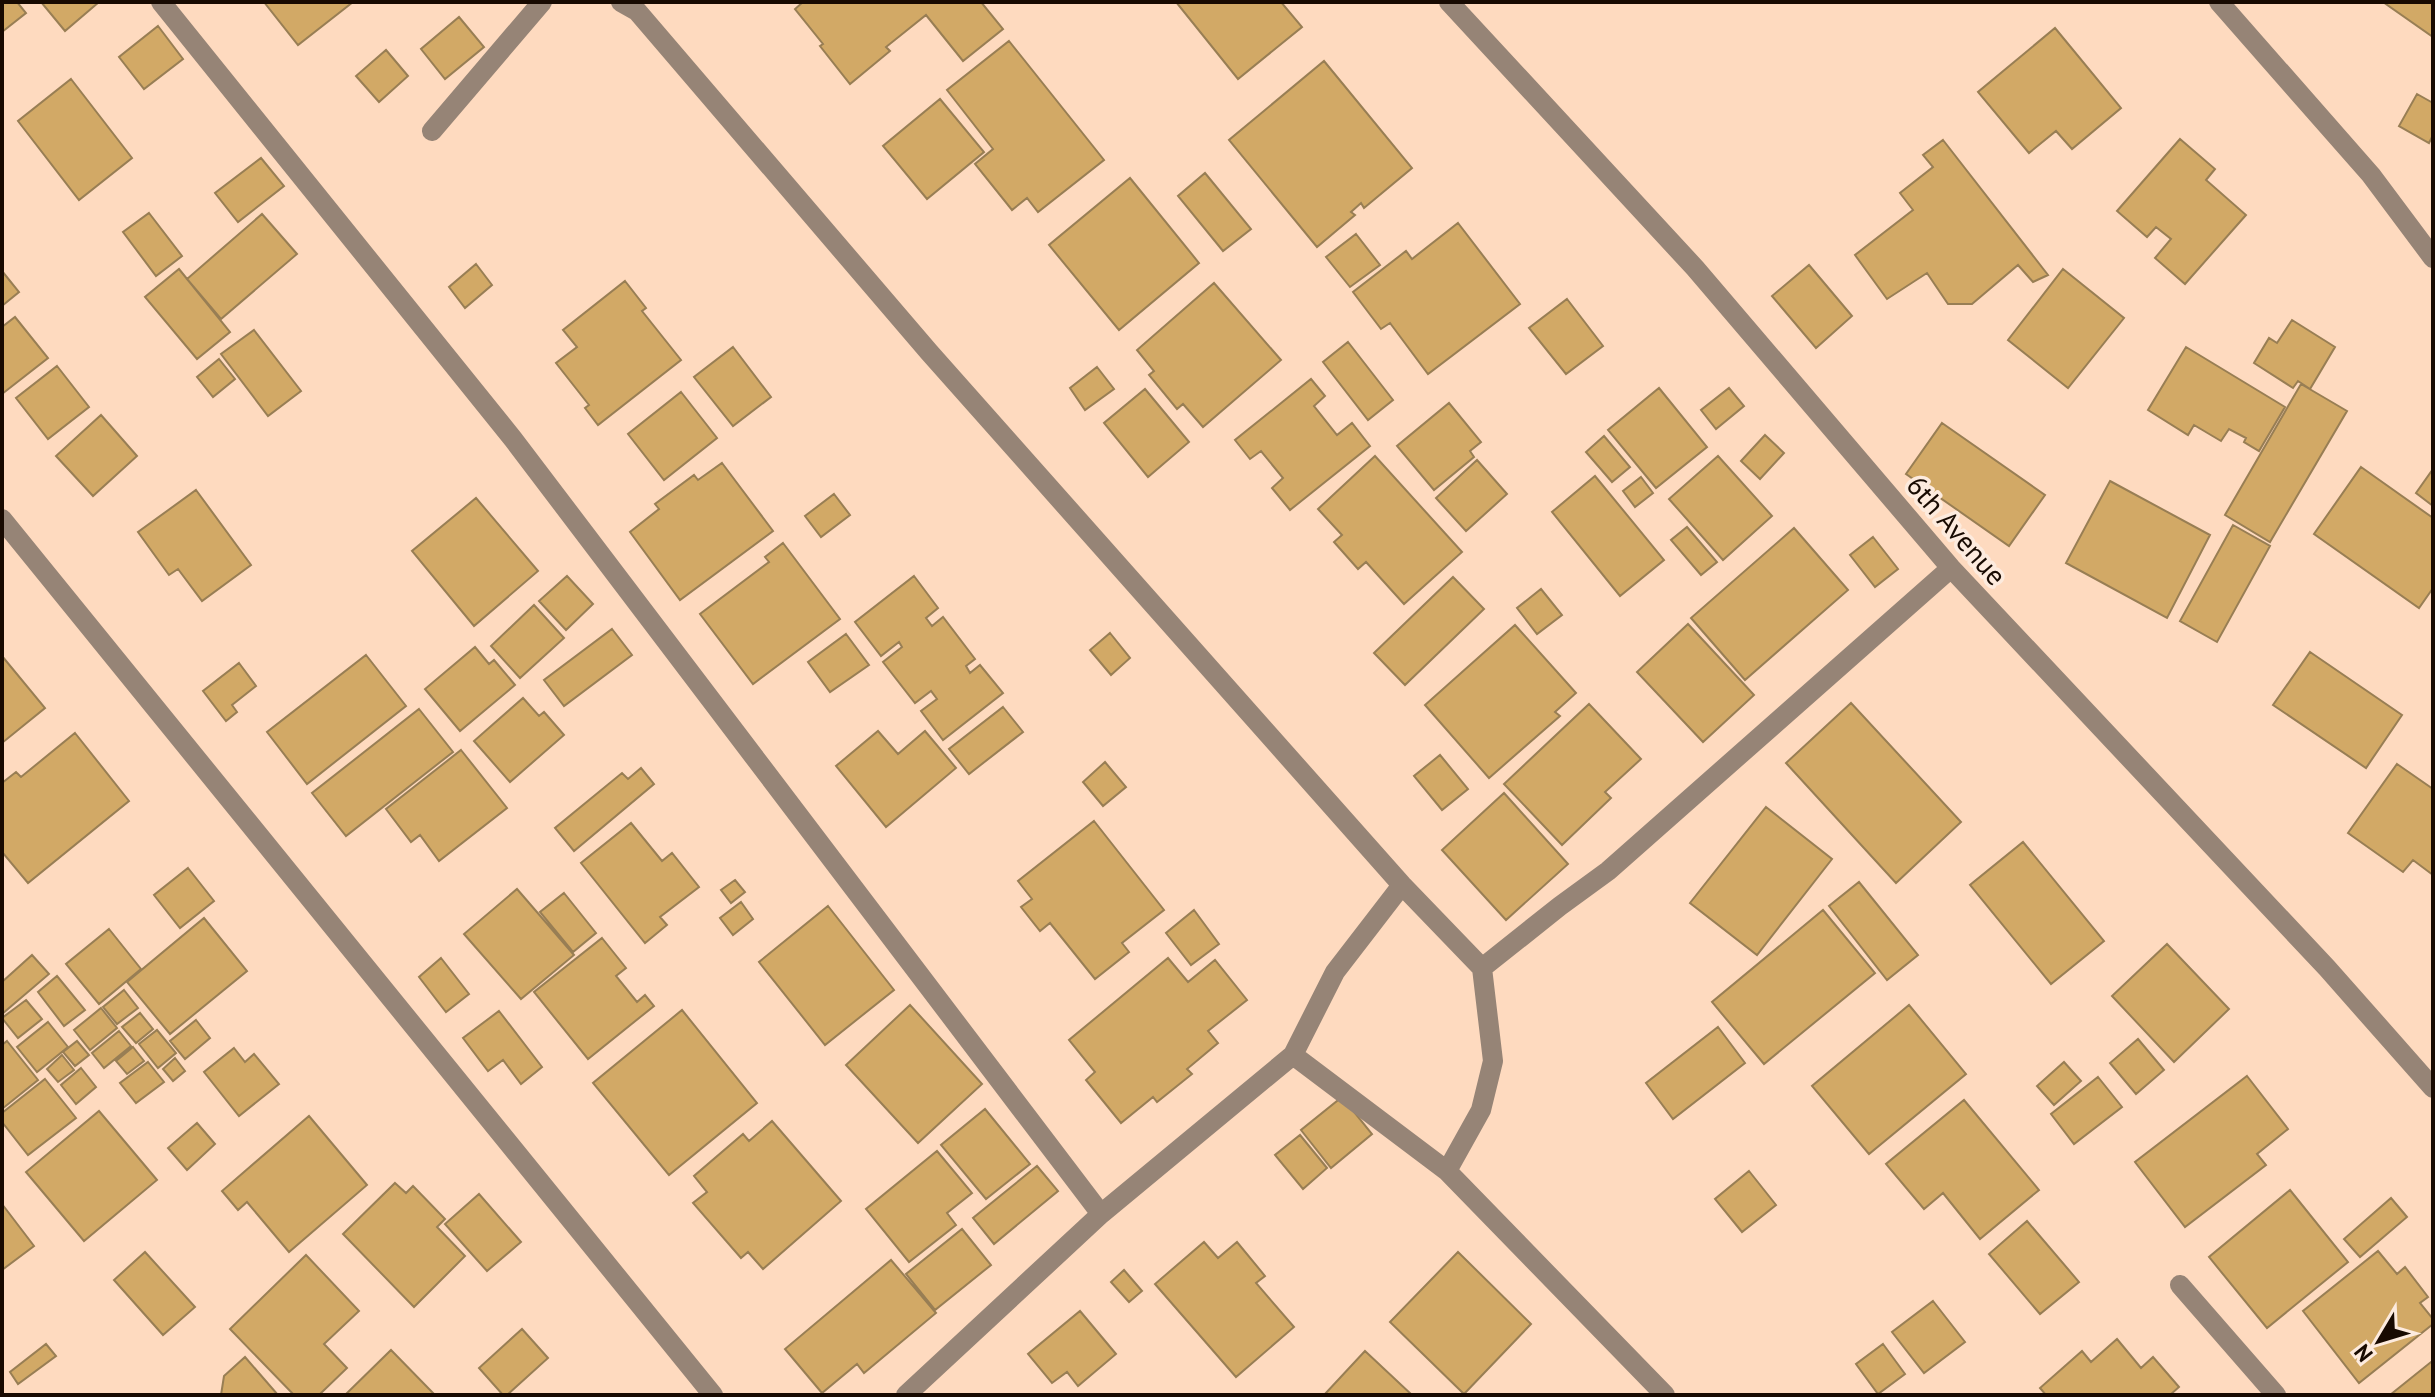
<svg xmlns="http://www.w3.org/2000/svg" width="2435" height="1397" font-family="'PT Sans',sans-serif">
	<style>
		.building { fill: #d2a966; stroke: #987e54; stroke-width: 2 }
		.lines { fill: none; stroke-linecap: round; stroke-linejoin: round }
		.service { stroke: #968476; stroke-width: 20 }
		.minor { stroke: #968476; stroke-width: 20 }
		.labels { text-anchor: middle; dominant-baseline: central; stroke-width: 7; stroke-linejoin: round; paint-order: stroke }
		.street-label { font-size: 28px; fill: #180a01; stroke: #fdebde }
	</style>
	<rect width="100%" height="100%" fill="#fedabf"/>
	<!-- building -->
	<path class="building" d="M2 2H17L26 13 2 32Z
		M41 2H99L65 31Z
		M264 2H353L298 45Z
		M803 2H981L1003 29 963 61 926 15 886 47 890 51 850 84 820 46 823 44 795 9Z
		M1176 2H1281L1302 27 1238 79Z
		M2383 2H2433V37Z
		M459 17 484 47 445 79 421 49Z
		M158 26 183 59 144 89 119 57Z
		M2055 28 2121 108 2072 149 2056 131 2029 153 1978 92Z
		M1009 41 1104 160 1038 212 1027 198 1012 210 975 164 993 149 947 90Z
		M386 50 408 76 379 102 356 76Z
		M1324 61 1412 168 1364 208 1361 203 1351 212 1355 215 1317 247 1229 140Z
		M71 79 132 158 79 200 18 121Z
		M2417 94 2433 103V135L2429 143 2399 126Z
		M940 99 984 152 927 199 883 146Z
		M2180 139 2215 169 2206 180 2246 215 2185 284 2155 258 2171 239 2156 227 2147 237 2117 211Z
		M1943 140 2048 275 2033 282 2018 265 1972 304H1948L1927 273 1887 299 1855 255 1913 210 1900 193 1933 167 1923 155Z
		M261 158 284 186 238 222 215 193Z
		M1205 173 1251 229 1223 251 1178 196Z
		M1130 178 1199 263 1119 330 1049 245Z
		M149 213 182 256 156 276 123 232Z
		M262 214 297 254 221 319 187 279Z
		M1458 223 1520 304 1428 374 1390 323 1381 329 1353 292 1406 251 1412 259Z
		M1356 234 1380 265 1350 287 1326 257Z
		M476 264 492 285 465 308 449 287Z
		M1809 265 1852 316 1816 348 1772 296Z
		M179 269 230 332 197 359 145 297Z
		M2063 269 2124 318 2068 388 2008 340Z
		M2 271 19 292 2 306Z
		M625 281 646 308 642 311 681 360 598 425 585 408 589 405 556 363 577 347 563 330Z
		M1214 283 1281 360 1203 427 1183 404 1177 409 1149 375 1154 371 1137 350Z
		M1567 299 1603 346 1566 374 1529 328Z
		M15 317 48 358 2 394V327Z
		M2292 320 2335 347 2310 389 2298 381 2293 388 2254 363 2269 338 2277 343Z
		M254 330 301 391 268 416 221 354Z
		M1348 342 1393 400 1368 420 1323 362Z
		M733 347 771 397 733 426 694 377Z
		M2186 347 2285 407 2259 451 2244 442 2246 438 2229 429 2221 441 2194 425 2188 435 2148 410Z
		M219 359 235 379 213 397 197 377Z
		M57 366 89 407 48 439 16 398Z
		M1097 367 1114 389 1085 410 1070 388Z
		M1311 379 1325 396 1314 406 1337 435 1352 423 1370 446 1290 510 1272 488 1283 478 1261 451 1250 459 1235 440Z
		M2301 384 2347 411 2270 542 2225 515Z
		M1659 388 1707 447 1656 488 1608 430Z
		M1729 388 1744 406 1716 429 1701 410Z
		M1145 389 1189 442 1148 477 1104 423Z
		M681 392 717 438 664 480 628 434Z
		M1449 403 1481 442 1470 451 1474 457 1434 490 1397 446Z
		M101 415 137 456 93 496 56 456Z
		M1942 423 2045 495 2009 546 1906 474Z
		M1765 435 1784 453 1760 479 1741 461Z
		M1604 436 1630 467 1612 482 1586 452Z
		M1375 456 1462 552 1404 604 1366 562 1358 569 1334 542 1342 535 1318 509Z
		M1718 456 1772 516 1723 560 1669 499Z
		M1477 460 1507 494 1466 531 1436 498Z
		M722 463 773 531 680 600 630 532 659 509 655 504 694 475 698 480Z
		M2361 467 2433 518V588L2419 608 2314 534Z
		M2433 469V506L2416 493Z
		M1595 476 1664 560 1620 596 1552 512Z
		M1641 477 1653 493 1635 507 1623 491Z
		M2110 481 2210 535 2167 618 2066 563Z
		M196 490 251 565 202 601 178 569 169 575 138 532Z
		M834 494 850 515 821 537 805 516Z
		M476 498 538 571 474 626 412 551Z
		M2233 525 2270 546 2217 642 2180 621Z
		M1687 527 1717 562 1701 575 1671 540Z
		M1794 528 1848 590 1745 680 1691 618Z
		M1873 537 1898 569 1875 587 1850 555Z
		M783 543 840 619 753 684 700 614 769 562 765 557Z
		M567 576 593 604 566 630 539 601Z
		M914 576 938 608 926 618 932 626 943 617 975 659 966 666 970 673 980 665 1003 693 943 740 921 711 937 699 931 691 915 703 883 662 902 647 899 642 881 656 855 622Z
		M1453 577 1484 609 1405 685 1374 653Z
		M1541 589 1562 615 1537 634 1517 608Z
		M534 605 564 638 520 678 491 646Z
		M1688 624 1754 695 1703 742 1637 672Z
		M1515 625 1576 693 1555 712 1560 716 1489 778 1425 705Z
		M612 629 632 655 564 706 544 680Z
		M1110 633 1130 658 1111 675 1090 650Z
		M846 634 869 665 830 692 808 662Z
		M475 647 489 664 494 660 515 685 460 731 425 689Z
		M2310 652 2402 715 2366 768 2273 705Z
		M366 655 406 706 307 784 267 732Z
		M2 656 45 708 2 743Z
		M239 663 256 686 232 705 237 712 226 721 203 691Z
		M523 698 539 716 544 712 564 735 510 782 474 741Z
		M1851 703 1961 822 1896 883 1786 763Z
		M1589 704 1641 759 1605 792 1611 798 1562 845 1504 784Z
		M1003 707 1023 732 969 774 949 749Z
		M419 709 453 752 346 836 312 793Z
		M878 731 898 754 925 731 956 768 886 827 836 766Z
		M75 733 129 801 28 883 2 852V783L16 772 21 777Z
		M461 750 507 808 439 861 420 835 411 842 386 809Z
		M1440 755 1468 789 1442 810 1414 776Z
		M1105 762 1126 787 1103 806 1083 782Z
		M2397 764 2433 789V875L2413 860 2403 872 2348 833Z
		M641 768 654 784 574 851 555 828 622 773 628 779Z
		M1504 793 1568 864 1506 920 1442 850Z
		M1766 807 1832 859 1757 955 1690 903Z
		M1094 821 1164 910 1122 943 1129 952 1095 979 1050 923 1040 931 1021 907 1032 899 1018 881Z
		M631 823 662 861 672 853 699 887 660 917 667 925 645 943 581 863Z
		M2023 842 2104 941 2051 984 1970 885Z
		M188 868 214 901 180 928 154 895Z
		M735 880 745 892 731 903 721 890Z
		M1859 882 1918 955 1887 980 1829 906Z
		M517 889 574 955 521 999 464 934Z
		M564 893 596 933 573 952 540 912Z
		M741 902 753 919 733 935 720 918Z
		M828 906 894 990 825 1045 759 962Z
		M1194 910 1219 944 1191 965 1166 933Z
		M1823 910 1875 973 1764 1064 1712 1002Z
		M204 918 247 971 170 1034 127 982Z
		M109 929 141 969 99 1004 66 964Z
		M602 938 626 968 616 976 637 1002 645 995 654 1006 588 1059 534 992Z
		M2167 944 2229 1009 2174 1062 2112 996Z
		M32 955 49 974 2 1014V982Z
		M441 958 469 994 446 1012 419 977Z
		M1168 958 1188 982 1215 960 1247 1000 1208 1031 1218 1043 1187 1069 1192 1074 1157 1102 1153 1097 1121 1123 1086 1080 1095 1072 1069 1040Z
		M57 976 85 1010 64 1026 38 992Z
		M124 990 138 1008 117 1024 103 1007Z
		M26 1000 42 1019 18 1038 2 1018Z
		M910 1005 982 1084 918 1143 846 1065Z
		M1909 1005 1966 1074 1869 1154 1812 1086Z
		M101 1008 117 1028 90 1050 74 1030Z
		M682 1010 757 1103 669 1175 593 1083Z
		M499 1011 542 1067 521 1084 503 1060 488 1071 463 1038Z
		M140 1013 153 1029 136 1043 122 1027Z
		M196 1020 210 1038 185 1059 170 1041Z
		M48 1022 68 1047 37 1072 17 1047Z
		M1718 1027 1745 1063 1673 1119 1646 1083Z
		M157 1030 176 1053 158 1068 139 1044Z
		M119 1031 131 1046 104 1068 92 1053Z
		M2138 1039 2164 1070 2136 1094 2110 1063Z
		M7 1041 38 1080 2 1109V1045Z
		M77 1041 89 1055 75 1066 63 1052Z
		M133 1047 144 1061 127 1074 116 1061Z
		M234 1048 245 1062 254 1054 279 1084 239 1116 204 1072Z
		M62 1055 74 1070 58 1082 47 1069Z
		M175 1058 185 1071 173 1081 163 1069Z
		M148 1062 164 1082 136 1103 120 1083Z
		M2064 1062 2081 1081 2054 1105 2037 1086Z
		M81 1068 96 1087 76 1104 61 1085Z
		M2247 1076 2288 1129 2257 1154 2266 1165 2185 1227 2135 1162Z
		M2098 1077 2122 1107 2074 1144 2051 1114Z
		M45 1079 76 1118 28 1155 2 1122V1113Z
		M1342 1097 1372 1134 1331 1168 1301 1130Z
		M1964 1100 2039 1190 1980 1239 1943 1193 1924 1209 1886 1164Z
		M985 1109 1030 1164 986 1199 941 1145Z
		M99 1111 157 1180 84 1241 26 1172Z
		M309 1116 367 1185 289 1252 247 1202 238 1210 222 1191Z
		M772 1121 841 1201 763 1269 748 1252 741 1258 693 1203 707 1192 694 1176 743 1134 749 1141Z
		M197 1123 215 1144 187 1170 168 1148Z
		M1300 1135 1327 1168 1303 1189 1275 1155Z
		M937 1151 972 1193 947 1213 956 1225 909 1262 866 1209Z
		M1037 1166 1058 1191 994 1244 973 1218Z
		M1749 1171 1776 1205 1742 1232 1715 1199Z
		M395 1183 406 1193 413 1186 445 1219 437 1227 465 1256 414 1307 343 1234Z
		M2290 1190 2348 1262 2267 1328 2209 1257Z
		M479 1194 521 1242 487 1271 445 1224Z
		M2391 1198 2407 1217 2360 1257 2344 1239Z
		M2 1204 34 1246 2 1270Z
		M2027 1221 2079 1282 2040 1314 1989 1254Z
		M962 1229 991 1265 935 1310 906 1274Z
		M1204 1242 1218 1258 1237 1242 1265 1276 1256 1283 1294 1327 1236 1377 1155 1284Z
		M2378 1251 2397 1274 2405 1267 2428 1297 2420 1303 2433 1319V1324L2359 1383 2303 1311Z
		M145 1252 195 1307 163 1335 114 1280Z
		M1458 1252 1531 1324 1464 1394 1390 1322Z
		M306 1255 359 1311 324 1344 347 1368 319 1395H294L230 1329Z
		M891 1260 936 1313 864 1373 857 1364 822 1393 785 1349Z
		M1124 1270 1142 1291 1129 1302 1111 1282Z
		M1933 1301 1965 1342 1924 1373 1892 1332Z
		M1080 1311 1116 1354 1078 1386 1067 1372 1052 1383 1028 1354Z
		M522 1329 548 1358 507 1395H503L479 1368Z
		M2117 1339 2141 1368 2153 1357 2179 1387 2170 1395H2046L2040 1388 2082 1351 2091 1362Z
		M46 1344 56 1356 18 1384 10 1372Z
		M1883 1344 1905 1374 1878 1394 1856 1364Z
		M391 1350 435 1395H345Z
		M1365 1351 1412 1395H1324Z
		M245 1357 278 1395H221L224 1376Z
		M2431 1362 2433 1364V1395H2390Z"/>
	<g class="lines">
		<!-- service -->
		<path class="service" d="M432 131 542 2"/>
		<!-- minor -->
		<path class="minor" d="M161 2 513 439 1101 1214
			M621 2 637 11 929 352 1402 885 1482 968 1493 1061 1481 1110 1447 1171
			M1449 2 1695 268 1951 568 2327 968 2433 1088
			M2219 2 2371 175 2433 258
			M2 519 713 1395
			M1482 968 1560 906 1608 871 1951 568
			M1293 1055 1447 1171 1665 1395
			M2180 1285 2276 1395
			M906 1395 1101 1214 1293 1055 1335 972 1402 885"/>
	</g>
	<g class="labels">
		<!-- street labels -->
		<g class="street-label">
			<text transform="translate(1957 530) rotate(49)">6th Avenue</text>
		</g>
	</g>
	<!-- border -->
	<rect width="2435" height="1397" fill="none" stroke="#180a01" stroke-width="8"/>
	<!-- north arrow -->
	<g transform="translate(2379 1341) rotate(232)" stroke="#fdebde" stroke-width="6" paint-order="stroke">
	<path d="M0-6L14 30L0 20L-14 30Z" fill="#180a01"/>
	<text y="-12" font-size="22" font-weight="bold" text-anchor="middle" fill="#180a01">N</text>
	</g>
</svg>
